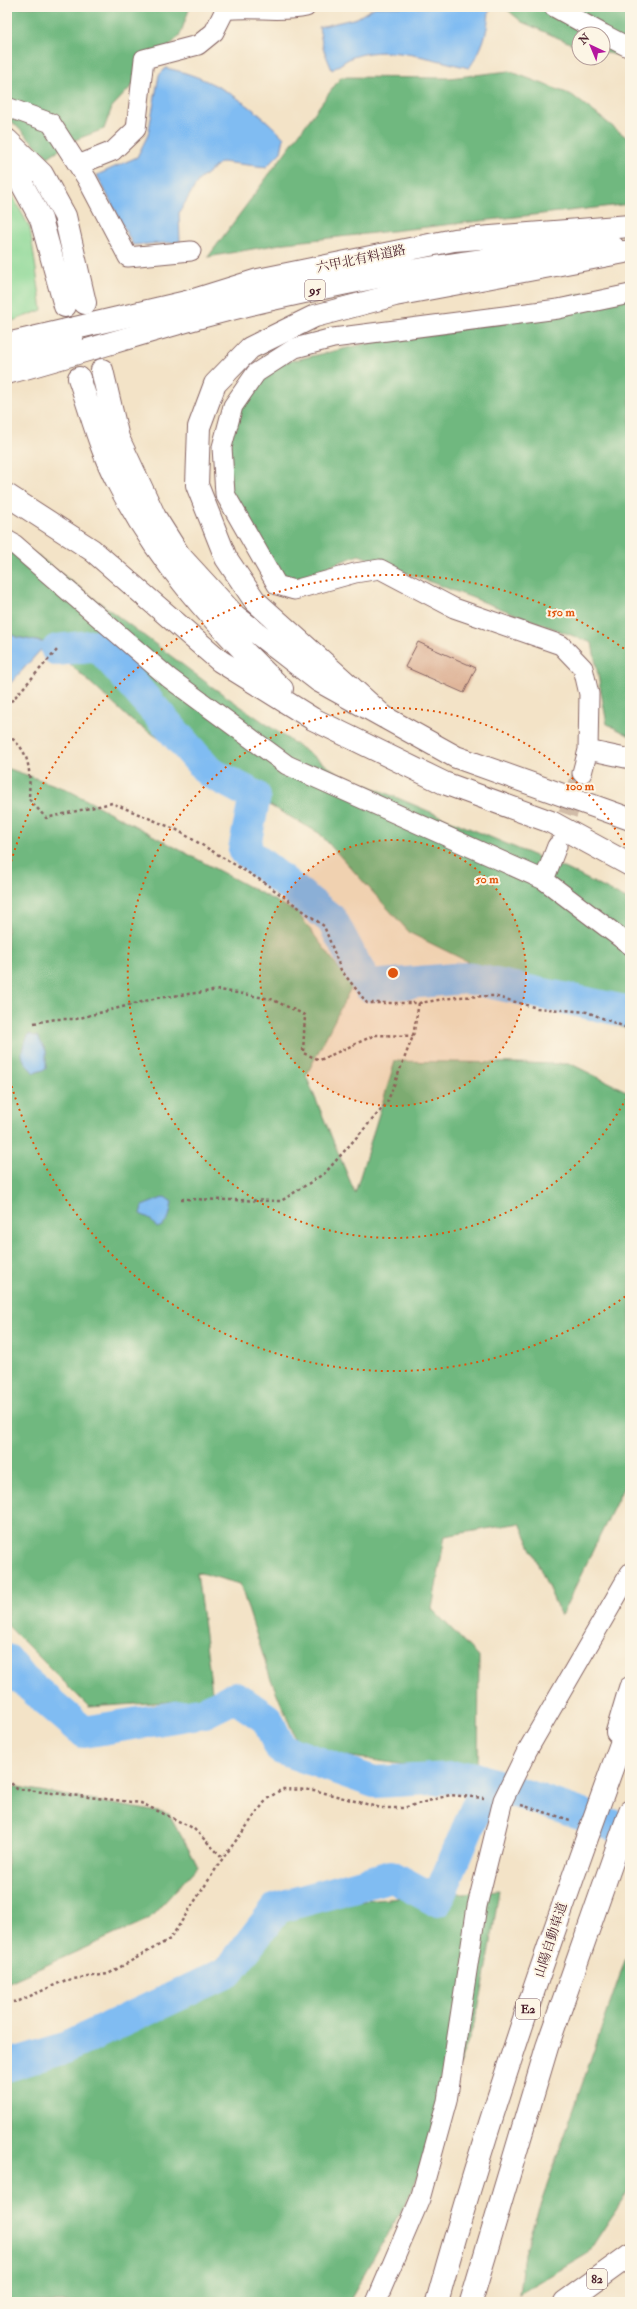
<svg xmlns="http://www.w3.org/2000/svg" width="637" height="2309" font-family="'IM FELL Double Pica','Noto Serif JP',serif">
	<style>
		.green { fill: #8bd896; stroke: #6a7c60 }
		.forest { fill: #70b87f; stroke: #5d6c55 }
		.water { fill: #80bcf2; stroke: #656e8e }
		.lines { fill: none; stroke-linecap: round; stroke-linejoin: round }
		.river { stroke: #80bcf2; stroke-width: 32 }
		.building { fill: #dfb59a }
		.minor-tunnel { stroke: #d1bca8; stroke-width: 19; stroke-dasharray: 19 10; stroke-linecap: butt }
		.minor-casing { stroke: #856462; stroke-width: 21 }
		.major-casing { stroke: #856462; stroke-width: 24 }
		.highway-casing { stroke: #856462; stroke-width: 24 }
		.path { stroke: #856462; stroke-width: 2.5; stroke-dasharray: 3 3; stroke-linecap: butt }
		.minor { stroke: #fff; stroke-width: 19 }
		.major { stroke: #fff; stroke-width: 22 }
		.highway { stroke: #fff; stroke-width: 22 }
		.ring { fill: none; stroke: #e0560e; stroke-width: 2; stroke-dasharray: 2 4 }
		.labels { text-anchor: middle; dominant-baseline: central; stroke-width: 4; stroke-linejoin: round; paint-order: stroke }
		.shield { fill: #fcf5e5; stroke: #7f5f63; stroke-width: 1 }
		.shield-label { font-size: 12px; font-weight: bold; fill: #4a1f2b }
		.street-label { font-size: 13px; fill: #4a1f2b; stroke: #fcf5e5 }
		.centre { fill: #e0560e; stroke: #fcf5e5; stroke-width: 2 }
		.ring-label { font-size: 12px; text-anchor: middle; font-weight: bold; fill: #e0560e; stroke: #fcf5e5; stroke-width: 4; stroke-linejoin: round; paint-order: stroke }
	</style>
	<rect width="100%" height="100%" fill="#fcf5e5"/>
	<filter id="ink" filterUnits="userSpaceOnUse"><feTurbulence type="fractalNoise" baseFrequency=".025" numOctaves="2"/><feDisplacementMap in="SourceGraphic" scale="8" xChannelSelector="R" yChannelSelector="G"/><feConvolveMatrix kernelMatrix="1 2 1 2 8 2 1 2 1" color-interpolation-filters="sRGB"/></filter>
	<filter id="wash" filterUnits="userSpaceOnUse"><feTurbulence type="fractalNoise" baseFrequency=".012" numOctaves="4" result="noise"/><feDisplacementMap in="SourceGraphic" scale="16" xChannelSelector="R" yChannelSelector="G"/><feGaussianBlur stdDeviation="0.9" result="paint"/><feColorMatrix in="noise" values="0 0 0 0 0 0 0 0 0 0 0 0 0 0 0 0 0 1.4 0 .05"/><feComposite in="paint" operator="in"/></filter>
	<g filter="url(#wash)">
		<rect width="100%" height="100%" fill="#f3e3c7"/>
		<!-- green -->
		<path class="green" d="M7 186 30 228 42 310 7 323Z"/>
		<!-- forest -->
		<path class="forest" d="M7 7H190L180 35 112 107 104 129 72 141 48 157 7 117Z
			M504 7H630V58L603 52V34H579V47L522 22Z
			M509 71 572 95 630 140V204L286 243 208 257 341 77 449 78Z
			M630 283V736L607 724 592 643 359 555 289 581 236 525 223 474 237 399 282 363Z
			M7 533 211 686 336 772 573 872 630 901V1030L537 996 410 933 319 833 224 780 132 721 47 643 16 637 7 632Z
			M7 768 66 789 298 913 352 986 306 1076 355 1193 395 1061 571 1064 630 1093V1474L561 1616 520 1523 445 1536 432 1609 479 1657 478 1776 300 1749 270 1677 240 1584 197 1572 213 1699 89 1707 7 1625Z
			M7 1785 169 1814 198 1866 149 1919 7 1983Z
			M499 1890 487 1968 476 2019 412 2191 349 2302H7V2083L197 1982 264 1909Z
			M630 1946V2189L587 2254 519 2294 524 2252Z"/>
		<!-- water -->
		<path class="water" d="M375 7H496L489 11C488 33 482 50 469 68 434 60 391 45 356 56 348 58 340 65 332 70L323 48 319 27 357 18Z
			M166 68C212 77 252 104 284 138L281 152 266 167 221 162 198 181 179 213 180 242 133 245 97 175 137 157 148 135 159 75Z
			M7 632 16 637 47 643 7 687Z
			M29 1034 38 1037 46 1051V1069L34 1073C19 1058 19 1052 29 1034Z
			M165 1197 172 1202C170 1213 170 1224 157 1228L149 1218 140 1214 142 1206Z"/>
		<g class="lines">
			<!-- river -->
			<path class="river" d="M57 650 98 645 209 772 255 796 244 850 332 920 355 964 369 986 467 978 630 1012
				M7 1660 23 1680 84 1732 205 1712 235 1697 267 1719 281 1749 374 1782 472 1777 630 1831
				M7 2066 65 2048 228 1972 277 1908 391 1876 437 1901 487 1782"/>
		</g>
		<g id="blocks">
			<!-- building -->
			<path class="building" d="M418 642 476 668 464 693 405 667Z"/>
		</g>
	</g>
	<g filter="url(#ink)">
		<use href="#blocks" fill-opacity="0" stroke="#856462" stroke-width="1"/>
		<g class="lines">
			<!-- minor-tunnel -->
			<path class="minor-tunnel" d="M558 842 582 773"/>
			<defs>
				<path id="minor" d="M554 7 603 34
					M603 34 630 48
					M7 107 51 123 87 179 128 257 191 251
					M78 165 113 151 136 129 144 59 198 45 214 32 225 10C252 6 279 13 306 7
					M7 540 14 544 169 678 287 765 544 880 630 945
					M588 750 589 694 583 668 561 645 454 608 380 569 355 573 294 590 277 585 225 494 222 447 233 406 256 373 295 348 333 338 558 309 630 294
					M582 773 588 750 630 759
					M544 880 557 846
					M376 2302 420 2199 447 2101 477 1906 503 1800 527 1751 630 1573"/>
				<path id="major" d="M178 305 258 280 454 240 630 226
					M7 358 72 338
					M7 373C100 348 192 316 286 296 394 272 503 253 613 247
					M565 2302 630 2255"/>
				<path id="highway" d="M7 140 42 174 65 216 85 303
					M7 167 22 184 41 219 65 306
					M7 344 195 300
					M102 370 118 438 155 517 179 555 235 616 319 681 456 757 630 819
					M79 378C91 412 100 449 117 481 158 563 217 626 282 689
					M7 495 92 550 220 661 313 719 444 783 551 822 630 865
					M384 717 255 601 226 558 197 485 199 427 215 384 250 348 315 316 395 295 630 251
					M617 1732 630 1688
					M437 2302C491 2105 560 1911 630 1719
					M471 2302 547 2047 630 1811"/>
			</defs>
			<!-- minor casing -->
			<use href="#minor" class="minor-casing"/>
			<!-- major casing -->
			<use href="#major" class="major-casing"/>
			<!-- highway casing -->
			<use href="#highway" class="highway-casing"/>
			<!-- path -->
			<path class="path" d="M7 706 57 650
				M7 735C32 751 30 773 29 799L46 818 112 803 177 830 262 881 324 926 341 970 367 1003H419L457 997 494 996 537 1008 587 1012 630 1029
				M34 1023 56 1019H76L157 998 220 990 271 999 305 1015 303 1053 320 1060 375 1035 413 1036
				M181 1199 281 1201 325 1173 387 1103 413 1036 419 1003
				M7 1779 17 1789 141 1803 193 1828 223 1858
				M521 1805 570 1820
				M7 2003 19 2001 66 1980 108 1974 170 1939 223 1858 267 1799 282 1789 314 1790 381 1808H403L450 1795 484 1798"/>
			<!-- minor -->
			<use href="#minor" class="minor"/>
			<!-- major -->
			<use href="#major" class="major"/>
			<!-- highway -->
			<use href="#highway" class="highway"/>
		</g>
	</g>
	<!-- distance rings -->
	<circle cx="393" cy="973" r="133" fill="#e0560e" fill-opacity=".12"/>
	<g class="ring">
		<circle cx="393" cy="973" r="133"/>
		<path d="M629 1093A265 265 0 1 1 629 853"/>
		<path d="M630 1293A398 398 0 0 1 8 1073M8 873A398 398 0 0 1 630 653"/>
	</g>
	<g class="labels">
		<!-- shield labels -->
		<g class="shield">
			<rect x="305" y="280" width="20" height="20" rx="3"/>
			<rect x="516" y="1999" width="24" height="20" rx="3"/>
			<rect x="587" y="2269" width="20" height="20" rx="3"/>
		</g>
		<g class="shield-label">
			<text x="315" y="290">95</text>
			<text x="528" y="2009">E2</text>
			<text x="597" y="2279">82</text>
		</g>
		<!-- street labels -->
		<g class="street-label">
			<text transform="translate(361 259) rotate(-12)">六甲北有料道路</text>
			<text transform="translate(551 1940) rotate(-72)">山陽自動車道</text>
		</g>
	</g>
	<circle cx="393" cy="973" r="6" class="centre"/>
	<g class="ring-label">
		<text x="561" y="616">150 m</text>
		<text x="580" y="790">100 m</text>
		<text x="487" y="883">50 m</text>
	</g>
	<!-- margin -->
	<rect width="637" height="2309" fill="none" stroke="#fcf5e5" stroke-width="24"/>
	<!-- north arrow -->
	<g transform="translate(591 46) rotate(316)"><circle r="19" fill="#fcf5e5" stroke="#b59f9b"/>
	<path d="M0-3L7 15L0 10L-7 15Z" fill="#b5179e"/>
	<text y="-6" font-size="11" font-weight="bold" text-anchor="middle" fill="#4a1f2b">N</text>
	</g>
</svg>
